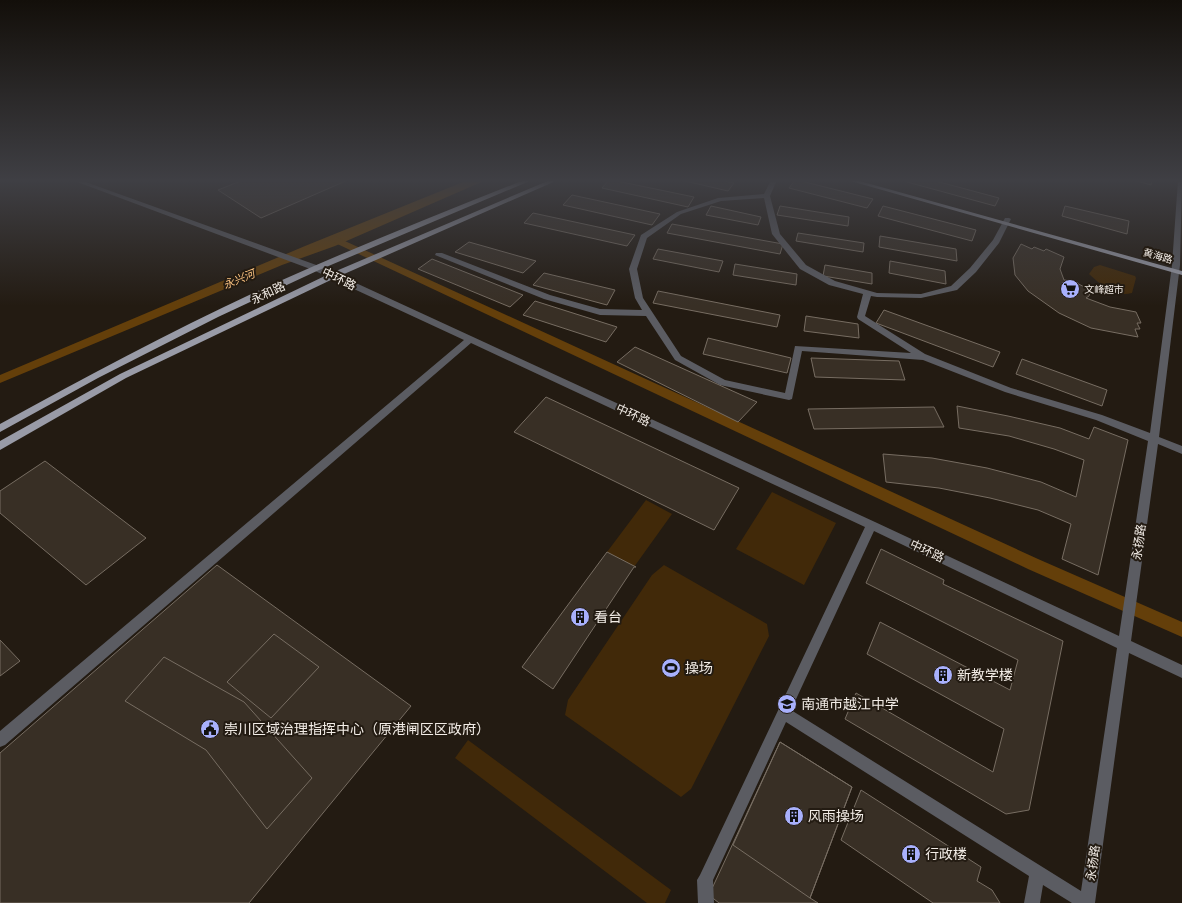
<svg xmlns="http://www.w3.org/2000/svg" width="1182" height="903" font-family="'Asap Condensed','Noto Sans SC',sans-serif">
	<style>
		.green { fill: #412909 }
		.water { fill: #643f0a }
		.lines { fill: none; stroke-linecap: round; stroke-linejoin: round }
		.canal { fill: #643f0a; fill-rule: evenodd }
		.building { fill: #382f25; stroke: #776d62 }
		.minor { fill: #5b5c62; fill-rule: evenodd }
		.major { fill: #999ba7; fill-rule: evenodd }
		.labels { text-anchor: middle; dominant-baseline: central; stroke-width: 4; stroke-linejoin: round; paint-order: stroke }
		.far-street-label { font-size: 10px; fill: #f2ece6; stroke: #231b12 }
		.far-poi-label { font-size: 10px; fill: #f2ece6; stroke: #231b12; text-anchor: start }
		.far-water-label { font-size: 11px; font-style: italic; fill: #fcc381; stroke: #231b12 }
		.street-label { font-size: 12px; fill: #f2ece6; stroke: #231b12 }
		.near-poi-label { font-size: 14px; fill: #f2ece6; stroke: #231b12; text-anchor: start }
	</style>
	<rect width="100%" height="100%" fill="#231b12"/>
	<!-- green -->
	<path class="green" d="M1100 265 1135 276 1136 278 1132 293C1115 298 1101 285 1089 274L1094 267Z
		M772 492 836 523 804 585 736 549Z
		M646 500 672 514 634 567 607 552Z
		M664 565 767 624 769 636 691 789 681 797 565 715 568 700 652 575Z
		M468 740 671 890 665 903H647L455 758Z"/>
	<!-- water -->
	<path class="water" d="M468 180H486L335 246 282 265 0 383V375L305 246Z"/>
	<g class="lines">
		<!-- canal -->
		<path class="canal" d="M334 236 1038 559 1182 622V637L1028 569 331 241 329 239 331 237Z"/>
	</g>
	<!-- building -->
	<path class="building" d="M243 180H348L261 218 218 190Z
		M609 180H612L694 197 688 207 602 188Z
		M681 180H719L734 183 728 191Z
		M795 180H797L873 199 867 208 789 188Z
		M908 180H932L999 198 995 206 907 182Z
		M1134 180H1152L1151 185Z
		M572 195 660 214 652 225 563 205Z
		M711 206 761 217 758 225 706 215Z
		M780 206 849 217 848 226 777 215Z
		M883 206 976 230 972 241 878 216Z
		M1065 206 1129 221 1127 234 1062 216Z
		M533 213 635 235 627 246 524 223Z
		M672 224 783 244 780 254 667 233Z
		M798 233 864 243 863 252 796 241Z
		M880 236 956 249 957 261 879 247Z
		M469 242 536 261 523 273 455 252Z
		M1021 244 1032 249 1034 247 1044 251 1046 249 1064 257 1060 269 1064 280 1073 281 1088 289 1090 293 1089 296 1086 298 1110 307 1136 312 1141 323H1137L1140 329H1135L1138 337 1091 328 1059 313 1028 291 1015 275 1013 258Z
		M658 249 723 261 719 272 653 259Z
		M432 259 523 295 510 307 418 269Z
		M890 261 945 271 946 284 889 273Z
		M735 264 797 274 796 285 733 275Z
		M825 265 872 273V284L823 276Z
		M544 273 615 290 607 305 533 285Z
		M658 291 780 315 777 327 653 303Z
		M535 301 617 327 606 342 523 315Z
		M884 310 1000 352 993 367 876 323Z
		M806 316 858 324 859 338 804 331Z
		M708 338 791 358 787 373 703 354Z
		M635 347 757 402 738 422 617 362Z
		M811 358 899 361 905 380 815 377Z
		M1022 359 1107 390 1102 406 1016 374Z
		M546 397 739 488 714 530 514 432Z
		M957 406 1008 416 1060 428 1089 439 1094 427 1128 440 1098 575 1062 559 1071 524 1038 510 990 498 939 488 886 482 883 454 932 458 987 468 1041 482 1076 497 1084 460 1054 449 1009 436 959 428Z
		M934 407 944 427 814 429 808 409Z
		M45 461 146 538 86 585 0 513V491Z
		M881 549 944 580 943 584 1063 641 1029 810 1006 814 845 719 856 693 993 772 1004 729 867 654 880 622 1010 690 1018 660 866 583Z
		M607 552 636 567H634L553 689 522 667Z
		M217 565 411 706 249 903H0V753Z
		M274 634 319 667 271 718 227 682Z
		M0 640 20 661 0 676Z
		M164 657 244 702 312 778 267 829 206 750 125 701Z
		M780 742 852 787 810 898 818 903H719L709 895Z
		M780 742 852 787 810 898 733 845Z
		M861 790 981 867 977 881 992 890 1000 903H933L841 840Z"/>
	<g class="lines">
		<!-- minor -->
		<path class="minor" d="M72 180H80L319 266 875 522 1119 636 1148 441 1096 420 1005 392 923 360 802 351 792 399 789 400 720 385 675 360 646 316 600 315 544 299 435 255 436 253H442L550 295 600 309 642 310 635 298 629 269 641 235 677 212 718 198 764 194 771 180H777L770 196 780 234 806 265 835 281 877 293 921 294 951 286 970 268 993 240 1005 218H1009L1011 219 999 243 976 272 957 290 921 298 877 297 871 296 865 316 925 354 1011 388 1102 415 1150 433 1172 265 1178 180H1182L1180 265 1159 437 1182 446V454L1158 444 1131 641 1182 665V678L1129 653 1095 903H1072L1043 885 1040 903H1024L1029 876 786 722 713 880 714 903H698L697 880 700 875 865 527 471 343 5 745 0 747V731L464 340 313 270ZM764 198 772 234 800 269 829 285 863 294 857 317 858 319 911 353 795 346 785 393 725 380 681 356 643 298 637 269 647 238 681 214 721 201ZM874 531 1117 648 1081 891 791 710Z"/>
		<!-- major -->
		<path class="major" d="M524 180H532L319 270 218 317 98 378 0 432V424C103 368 206 312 314 266 383 236 454 208 524 180Z
			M550 180H558L335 278 126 378 0 450V441L120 374 329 274Z
			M847 180H856L1182 271V275Z"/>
	</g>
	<!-- sky -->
	<linearGradient id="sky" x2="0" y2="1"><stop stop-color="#130f0a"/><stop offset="0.59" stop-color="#3f3f44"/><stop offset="1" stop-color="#3f3f44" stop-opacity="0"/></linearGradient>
	<rect width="1182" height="306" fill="url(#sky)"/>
	<!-- icons -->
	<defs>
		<symbol id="supermarket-disc" viewBox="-11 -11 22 22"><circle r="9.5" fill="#a8b0fc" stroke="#231b12"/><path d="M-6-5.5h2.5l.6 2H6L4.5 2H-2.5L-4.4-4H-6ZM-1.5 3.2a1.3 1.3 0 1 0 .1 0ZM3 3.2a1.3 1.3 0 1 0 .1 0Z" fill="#111"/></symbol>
		<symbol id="building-disc" viewBox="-11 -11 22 22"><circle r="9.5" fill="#a8b0fc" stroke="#231b12"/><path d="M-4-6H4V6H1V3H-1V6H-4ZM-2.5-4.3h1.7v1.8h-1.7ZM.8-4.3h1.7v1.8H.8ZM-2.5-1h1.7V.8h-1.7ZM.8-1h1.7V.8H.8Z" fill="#111"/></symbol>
		<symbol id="stadium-disc" viewBox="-11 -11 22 22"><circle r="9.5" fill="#a8b0fc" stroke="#231b12"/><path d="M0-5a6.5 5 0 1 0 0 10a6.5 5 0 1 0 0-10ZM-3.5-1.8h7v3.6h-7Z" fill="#111"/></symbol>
		<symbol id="school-disc" viewBox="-11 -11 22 22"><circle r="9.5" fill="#a8b0fc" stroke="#231b12"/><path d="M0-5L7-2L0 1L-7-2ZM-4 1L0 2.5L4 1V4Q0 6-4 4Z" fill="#111"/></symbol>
		<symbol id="civic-disc" viewBox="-11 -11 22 22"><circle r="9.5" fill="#a8b0fc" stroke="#231b12"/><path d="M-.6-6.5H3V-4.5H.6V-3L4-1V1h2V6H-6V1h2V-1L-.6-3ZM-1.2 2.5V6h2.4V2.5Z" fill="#111"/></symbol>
	</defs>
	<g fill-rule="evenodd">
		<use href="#supermarket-disc" x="1059" y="278" width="22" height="22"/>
		<use href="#building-disc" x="569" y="606" width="22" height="22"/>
		<use href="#stadium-disc" x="660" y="657" width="22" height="22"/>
		<use href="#building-disc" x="932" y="664" width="22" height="22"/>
		<use href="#school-disc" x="776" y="693" width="22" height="22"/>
		<use href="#civic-disc" x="199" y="718" width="22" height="22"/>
		<use href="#building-disc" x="783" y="805" width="22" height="22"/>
		<use href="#building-disc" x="900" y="843" width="22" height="22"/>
	</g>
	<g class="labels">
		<!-- far-street labels -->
		<g class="far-street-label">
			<text transform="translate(1158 256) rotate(16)">黄海路</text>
		</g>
		<!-- far-poi labels -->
		<g class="far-poi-label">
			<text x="1084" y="289">文峰超市</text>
		</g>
		<!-- far-water labels -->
		<g class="far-water-label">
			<text transform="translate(239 279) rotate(-22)">永兴河</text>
		</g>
		<!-- street labels -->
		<g class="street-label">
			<text transform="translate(339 279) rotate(26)">中环路</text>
			<text transform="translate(268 293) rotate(-25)">永和路</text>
			<text transform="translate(633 415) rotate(25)">中环路</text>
			<text transform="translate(1139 542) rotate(-82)">永扬路</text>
			<text transform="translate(927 551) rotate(25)">中环路</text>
			<text transform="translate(1093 863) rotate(-82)">永扬路</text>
		</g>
		<!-- near-poi labels -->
		<g class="near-poi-label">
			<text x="594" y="617">看台</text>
			<text x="685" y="668">操场</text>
			<text x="957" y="675">新教学楼</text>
			<text x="801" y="704">南通市越江中学</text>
			<text x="224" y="729">崇川区域治理指挥中心（原港闸区区政府）</text>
			<text x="808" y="816">风雨操场</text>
			<text x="925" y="854">行政楼</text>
		</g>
	</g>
</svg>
